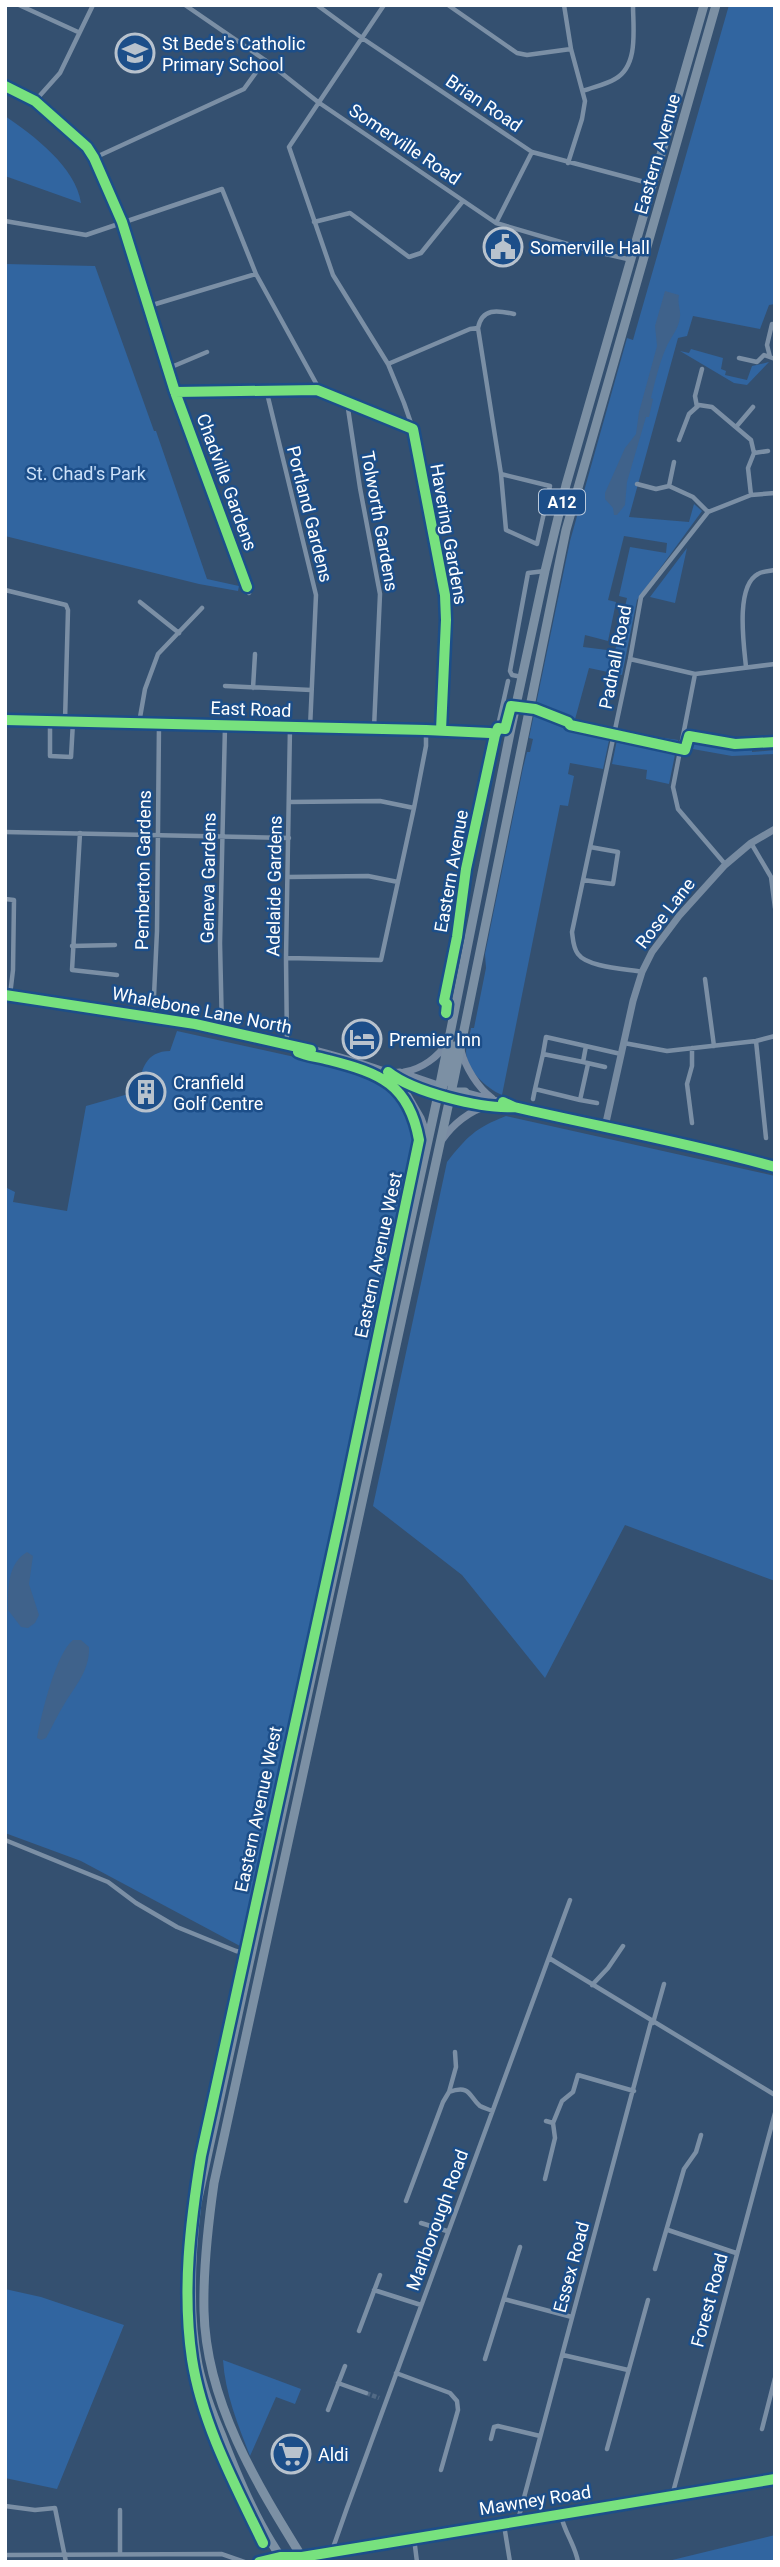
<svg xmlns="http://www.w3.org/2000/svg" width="780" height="2567" font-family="Roboto,sans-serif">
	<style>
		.green { fill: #3165a0; fill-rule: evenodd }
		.water { fill: #3f628b }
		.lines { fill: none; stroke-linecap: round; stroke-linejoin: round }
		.street-tunnel { stroke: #526a85; stroke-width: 4.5; stroke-dasharray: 4.5 2; stroke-linecap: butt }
		.street { stroke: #7b8fa5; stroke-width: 4.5 }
		.secondary { stroke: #778ba1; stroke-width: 7 }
		.primary { stroke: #7a8ca3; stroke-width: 7 }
		.highway { stroke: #7c90a4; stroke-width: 9 }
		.cycleway-casing { stroke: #1c4e89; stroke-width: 15 }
		.cycleway { stroke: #77e17e; stroke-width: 10 }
		.labels { text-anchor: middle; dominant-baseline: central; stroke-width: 5; stroke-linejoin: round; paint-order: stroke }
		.shield { fill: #1c4e89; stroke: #bbcadc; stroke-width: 2 }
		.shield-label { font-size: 16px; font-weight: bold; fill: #fff }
		.poi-label { font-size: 18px; fill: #fff; stroke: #1c4e89; text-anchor: start }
		.street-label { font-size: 18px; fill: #fff; stroke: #1c4e89 }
		.park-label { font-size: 18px; fill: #cce1f9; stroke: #1c4e89 }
	</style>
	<rect width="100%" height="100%" fill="#345070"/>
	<!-- green -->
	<path class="green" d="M729 5H775V304L769 305 760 329 693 316 687 336 678 338 629 517 689 522 694 504 702 511 637 600 622 675 589 668 574 723 611 731 603 769 570 763 568 774 574 776 568 806 560 805 502 1095C486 1088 466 1070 466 1051 467 1043 470 1035 471 1028H474L486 968 485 954 523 768 527 752H530L533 739 529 738 570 541 627 338 633 340ZM624 536 667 543 666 553 630 547 619 596 627 598 615 651 583 647 585 635 608 641 616 602 608 600Z
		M5 116C33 135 76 167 81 203L5 176Z
		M5 264 95 266 154 431H156L207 579 239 586 238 591 199 584 5 536Z
		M691 349 723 358 721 369 726 371 725 375 747 380 752 366 769 362 747 385 734 383 680 351 689 353Z
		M687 548 675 603 650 597Z
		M618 735 648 741 650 736 678 740 669 784 646 779 647 770 612 764Z
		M693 739 731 746H752V752L775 750V754L732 756 687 748 688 743Z
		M177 1031 331 1065 392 1089 414 1124 417 1138 240 1946 81 1861 5 1833V1187L15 1192 13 1202 67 1211 86 1106 139 1091C140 1070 146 1051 170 1051Z
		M506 1116 775 1176V1581L625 1525 545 1678 462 1575 373 1506 447 1162C467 1137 475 1128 506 1116Z
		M5 2289 41 2297 124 2325 57 2489 5 2478Z
		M223 2360 301 2389 295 2404 276 2397 250 2456C238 2425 225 2393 223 2360Z
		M775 2535V2562H664Z"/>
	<!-- water -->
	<path class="water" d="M665 291 679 295C677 304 681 309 680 317 679 329 670 338 666 348 659 364 655 382 651 398L653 399 649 417H646L627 482 625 505 617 515H614L613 508 605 499V493L625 448 636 434 639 412 657 346 655 326Z
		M27 1552 33 1556 29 1584 39 1615 35 1623 28 1628 21 1627 8 1610C8 1589 7 1564 27 1552Z
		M73 1640H81L89 1647C90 1670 76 1685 65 1703 58 1714 52 1727 46 1738L41 1740 37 1738C41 1715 56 1653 73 1640Z"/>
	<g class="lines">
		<!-- street-tunnel -->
		<path class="street-tunnel" d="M366 2393 379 2398"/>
		<!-- street -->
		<path class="street" d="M19 5 78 32
			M185 5 265 60 318 102 496 223 588 250 632 260
			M317 5 362 38 532 152 652 184
			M384 5 289 147 333 275 388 364 404 403 413 429 445 595 446 620 441 730
			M448 5 517 53 527 55 571 49
			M564 5 571 49 585 101 582 119 568 163
			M5 86 35 101 87 147 94 158 122 222 175 392 249 593
			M583 91C593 87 605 85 615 79 639 66 633 28 633 5
			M35 101 60 73 93 5
			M94 158 244 89 265 60
			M5 221 86 235 222 189 256 274 317 385V390
			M314 222 350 213 409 257 421 253 463 201
			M496 223 532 152
			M149 306 256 274
			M770 357 767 345 772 324
			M739 358 757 362 764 355 775 359
			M388 364 470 329 478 328
			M169 368 207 352
			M175 392 317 390 412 428
			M267 393 316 595 310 728
			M347 402 360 488 380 594 374 728
			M697 407 695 396 702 369
			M736 427 753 407
			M679 440 689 414 699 405 712 407 751 440 754 453 748 468 751 495
			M754 453 768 451
			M501 474 550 486 537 544 506 530 501 474 478 328C482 308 497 310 514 314
			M637 484 656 489 669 486 693 497 708 512
			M669 486 674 462
			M5 590 66 605 68 610 65 721
			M140 602 179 633
			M630 659 695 674 775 664
			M746 667C744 646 735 586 758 574 762 571 770 571 775 570
			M695 674 673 787 678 809 725 864
			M522 677 512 675 510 671 528 573 545 571
			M225 686 311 690
			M253 688 255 654
			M5 720 426 730 490 733 495 735
			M50 720V756L71 757 73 722
			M139 723 145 689 158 654 202 608
			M683 735 735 744 775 742
			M289 802 380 801 414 808
			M5 832 289 838
			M80 833 72 970 117 975
			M751 843 771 877 775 908
			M288 877 368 876 398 882
			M583 880 613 884 618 852 590 847
			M5 899 14 900 13 970 10 995
			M72 946 115 945
			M286 958 381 960 414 808 426 746V730
			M642 972C626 969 587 967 578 954 573 948 573 939 572 932L630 659 641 597 708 512 751 495 775 493
			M705 979 714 1046
			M456 1008 444 1001 457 937 466 869 508 681
			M153 1017 157 931 159 724
			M222 1030 220 943 225 726
			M756 1041 766 1138
			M624 1043 667 1051 756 1041 775 1036
			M287 1045 286 958 290 727
			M586 1046 583 1062 605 1067
			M692 1048V1066L687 1084 692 1123
			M543 1054 535 1089 580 1100 588 1064
			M583 1062 543 1054 546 1037 621 1054
			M533 1099 535 1089
			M580 1100 597 1103
			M5 1840 108 1882 136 1903 177 1927 236 1951 251 1954
			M549 1958 775 2095
			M592 1985 608 1968 623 1946
			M653 2023 664 1984
			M449 2092 456 2067 455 2052
			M546 2121 553 2123 562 2101 573 2092 578 2075 634 2091
			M545 2179 555 2138 553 2123
			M406 2201 443 2102 449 2092C471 2084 469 2097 480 2106 484 2108 488 2109 492 2111
			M421 2223 447 2231
			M668 2230 736 2253
			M655 2269 684 2169 696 2152 701 2135
			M374 2290 421 2305
			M504 2299 572 2317
			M359 2331 380 2275
			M563 2355 628 2370
			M485 2359 520 2247
			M396 2373 450 2393 457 2401 458 2410 441 2470
			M338 2383 366 2393
			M328 2410 345 2366
			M762 2429 775 2378
			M491 2439 494 2427 498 2426 540 2436
			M607 2449 648 2300
			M672 2496 775 2113
			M5 2506 35 2510 55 2508 66 2562
			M561 2515C564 2532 575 2544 578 2562
			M518 2520 651 2022
			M504 2525 510 2562
			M414 2538 417 2562
			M335 2551 334 2545 347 2508 570 1900
			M120 2554V2510
			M5 2555 222 2554 245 2562"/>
		<!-- secondary -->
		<path class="secondary" d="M605 1127 633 1001 642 972 652 952 679 916 725 865 751 843 775 829
			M259 2562 280 2557H302L775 2479"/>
		<!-- primary -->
		<path class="primary" d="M5 995C134 1015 266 1029 390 1073L395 1079 434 1094
			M461 1050C465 1067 478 1088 492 1098
			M404 1072C422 1069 438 1057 448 1042
			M390 1073 400 1072 444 1087
			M399 1080 421 1118 428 1137
			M463 1092 570 1120 699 1146 775 1167
			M446 1097 496 1107H514
			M442 1140C452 1125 470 1110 488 1106"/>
		<!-- highway -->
		<path class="highway" d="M431 1093C451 1086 451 1064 454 1046
			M447 1096 454 1092H465
			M284 2562C257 2523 239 2480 222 2436 212 2413 203 2389 198 2365 188 2315 191 2253 197 2203L436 1104 511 728 545 571 566 485 704 5
			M305 2562C258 2486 206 2403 204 2311 203 2268 208 2225 214 2183L454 1079 566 530 716 5"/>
		<defs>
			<path id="cycleway" d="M5 86 35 101 87 147 94 158 122 222 175 392 247 587
				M175 392 317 390 413 429 445 595 446 620 441 730
				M5 720 426 730 490 733 495 735
				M5 995 195 1024 311 1050
				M446 1013 447 1004 444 1001 457 937 466 869 495 735 498 728 505 729 511 706 535 709 568 722 570 725 685 750 689 736 735 744 775 742
				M388 1072C413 1092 481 1109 514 1107
				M503 1102 514 1107C601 1127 689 1143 775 1167
				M263 2543C235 2485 202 2424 192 2359 182 2291 190 2224 201 2156L340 1518 419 1140C409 1084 380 1073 329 1060 319 1057 306 1056 298 1052
				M259 2562 280 2557H302L775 2479"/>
		</defs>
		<!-- cycleway casing -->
		<use href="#cycleway" class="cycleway-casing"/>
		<!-- cycleway -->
		<use href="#cycleway" class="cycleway"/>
	</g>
	<!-- icons -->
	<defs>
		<symbol id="school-ring" viewBox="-11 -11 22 22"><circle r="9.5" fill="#1c4e89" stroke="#b8c2cd" stroke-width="1.5"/><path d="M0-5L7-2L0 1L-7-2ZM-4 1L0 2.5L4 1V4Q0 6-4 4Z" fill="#b8c2cd"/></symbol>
		<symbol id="civic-ring" viewBox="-11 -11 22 22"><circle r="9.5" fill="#1c4e89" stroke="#b8c2cd" stroke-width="1.5"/><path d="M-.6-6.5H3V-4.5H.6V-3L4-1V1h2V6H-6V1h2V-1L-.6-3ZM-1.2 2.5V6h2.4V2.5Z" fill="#b8c2cd"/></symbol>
		<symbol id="hotel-ring" viewBox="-11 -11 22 22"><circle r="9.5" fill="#1c4e89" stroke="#b8c2cd" stroke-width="1.5"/><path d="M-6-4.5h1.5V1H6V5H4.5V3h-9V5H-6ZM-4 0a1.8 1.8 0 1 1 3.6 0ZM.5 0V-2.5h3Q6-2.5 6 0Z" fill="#b8c2cd"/></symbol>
		<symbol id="building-ring" viewBox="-11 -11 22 22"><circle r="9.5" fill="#1c4e89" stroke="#b8c2cd" stroke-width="1.5"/><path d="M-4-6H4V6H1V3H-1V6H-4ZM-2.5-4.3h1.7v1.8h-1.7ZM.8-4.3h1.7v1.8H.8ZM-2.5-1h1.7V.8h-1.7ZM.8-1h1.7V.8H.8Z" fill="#b8c2cd"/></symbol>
		<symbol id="supermarket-ring" viewBox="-11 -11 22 22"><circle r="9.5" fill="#1c4e89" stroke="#b8c2cd" stroke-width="1.5"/><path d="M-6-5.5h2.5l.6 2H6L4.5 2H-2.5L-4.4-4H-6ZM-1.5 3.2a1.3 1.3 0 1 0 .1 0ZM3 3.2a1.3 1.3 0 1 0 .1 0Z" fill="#b8c2cd"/></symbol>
	</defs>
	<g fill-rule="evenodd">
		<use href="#school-ring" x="113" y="31" width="44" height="44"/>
		<use href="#civic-ring" x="481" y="225" width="44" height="44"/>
		<use href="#hotel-ring" x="340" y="1017" width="44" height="44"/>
		<use href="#building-ring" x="124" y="1070" width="44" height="44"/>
		<use href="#supermarket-ring" x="269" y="2432" width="44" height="44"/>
	</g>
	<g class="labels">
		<!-- shield labels -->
		<rect class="shield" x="539" y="489.5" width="46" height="25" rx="5"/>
		<g class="shield-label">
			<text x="562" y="502">A12</text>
		</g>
		<!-- poi labels -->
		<g class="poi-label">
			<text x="162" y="43">St Bede's Catholic<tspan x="162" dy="21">Primary School</tspan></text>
			<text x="530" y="247">Somerville Hall</text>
			<text x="389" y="1039">Premier Inn</text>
			<text x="173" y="1082">Cranfield<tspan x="173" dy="21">Golf Centre</tspan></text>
			<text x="318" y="2454">Aldi</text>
		</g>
		<!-- street labels -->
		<g class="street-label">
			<text transform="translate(484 103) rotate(34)">Brian Road</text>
			<text transform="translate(405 144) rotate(34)">Somerville Road</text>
			<text transform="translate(657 154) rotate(-74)">Eastern Avenue</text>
			<text transform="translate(227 482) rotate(70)">Chadville Gardens</text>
			<text transform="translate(310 514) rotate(76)">Portland Gardens</text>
			<text transform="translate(380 521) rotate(80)">Tolworth Gardens</text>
			<text transform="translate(449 534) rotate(80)">Havering Gardens</text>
			<text transform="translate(615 657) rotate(-79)">Padnall Road</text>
			<text transform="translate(251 709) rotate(2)">East Road</text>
			<text transform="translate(143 870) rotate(-89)">Pemberton Gardens</text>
			<text transform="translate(451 871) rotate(-80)">Eastern Avenue</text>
			<text transform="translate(208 878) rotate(-89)">Geneva Gardens</text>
			<text transform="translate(274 886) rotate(-89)">Adelaide Gardens</text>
			<text transform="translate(665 913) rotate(-52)">Rose Lane</text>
			<text transform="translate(202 1010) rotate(11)">Whalebone Lane North</text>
			<text transform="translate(378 1255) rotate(-78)">Eastern Avenue West</text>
			<text transform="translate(258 1809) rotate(-78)">Eastern Avenue West</text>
			<text transform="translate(437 2220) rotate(-70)">Marlborough Road</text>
			<text transform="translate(571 2267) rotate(-75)">Essex Road</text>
			<text transform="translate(709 2300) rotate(-75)">Forest Road</text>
			<text transform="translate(535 2500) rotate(-9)">Mawney Road</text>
		</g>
		<!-- park labels -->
		<g class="park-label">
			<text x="86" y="473">St. Chad's Park</text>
		</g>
	</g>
	<!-- border -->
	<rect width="780" height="2567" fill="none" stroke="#ffffff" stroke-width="14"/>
</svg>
